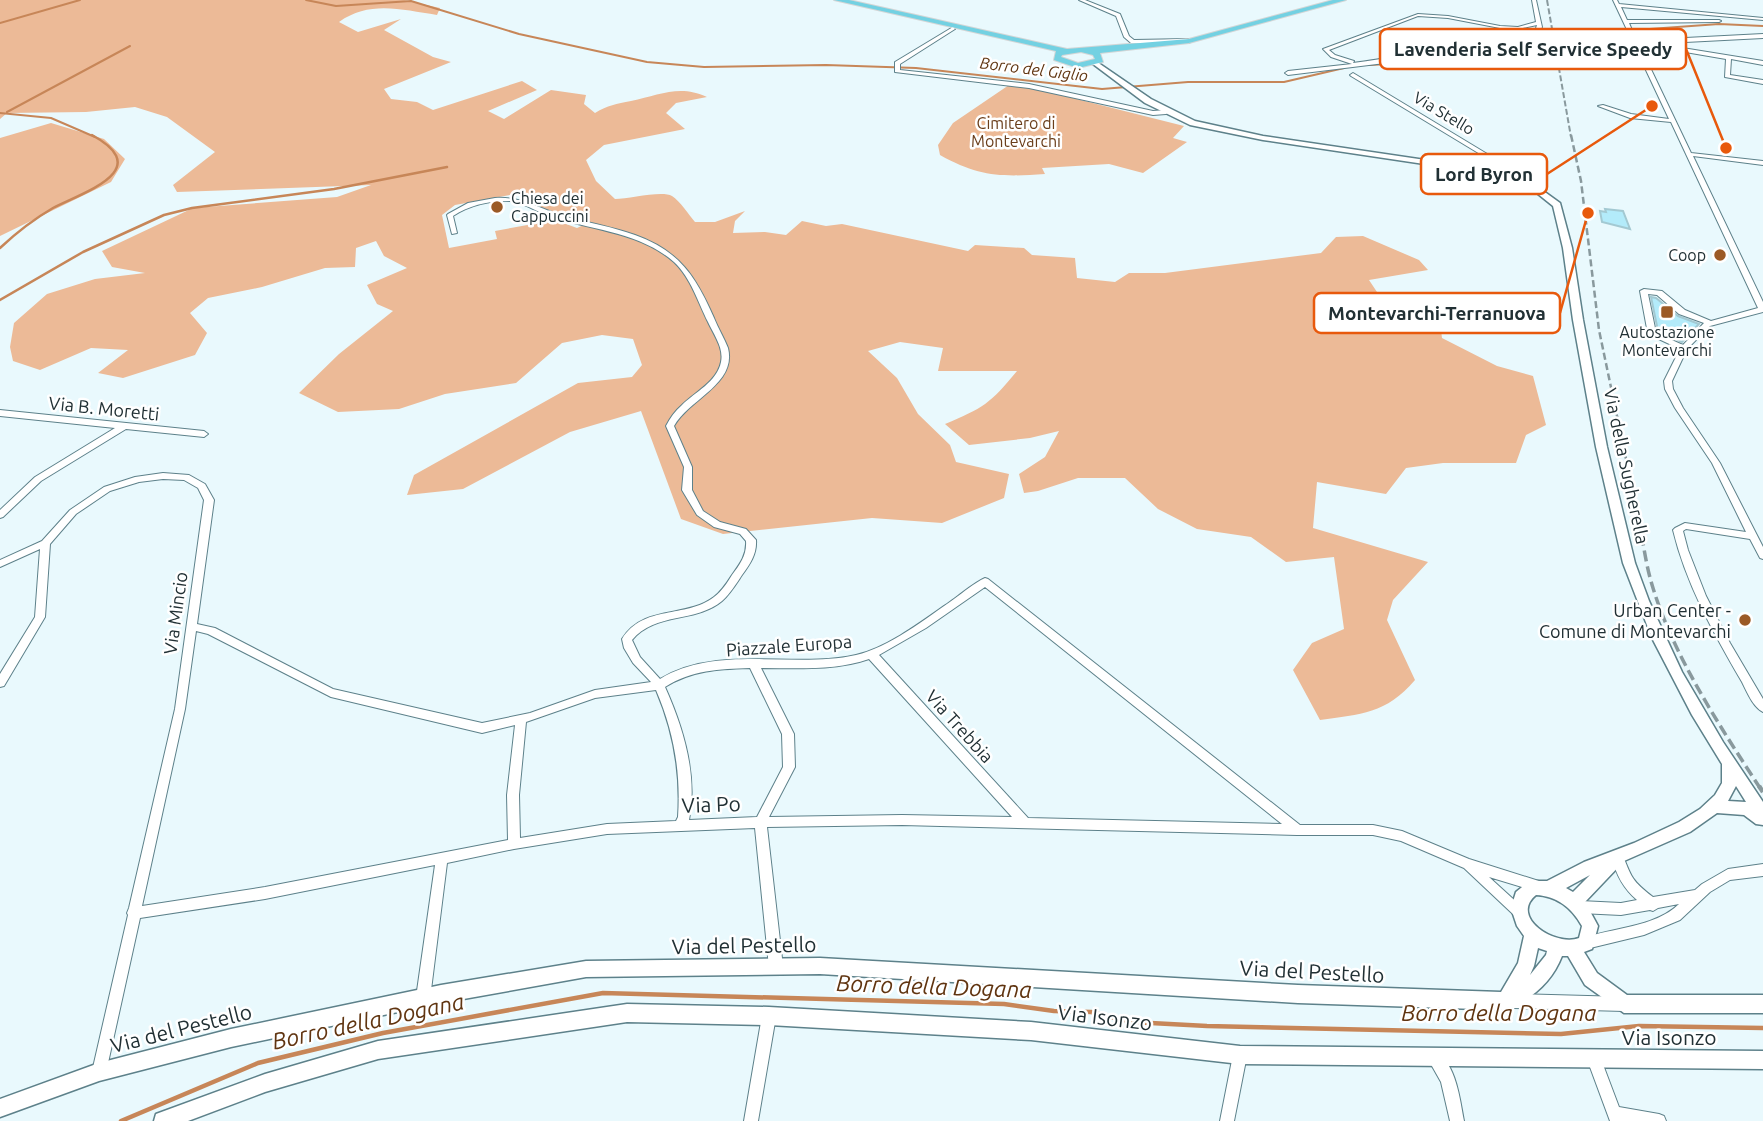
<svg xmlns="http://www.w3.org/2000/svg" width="1763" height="1121" font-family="Ubuntu,sans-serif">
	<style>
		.green { fill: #ecba97; fill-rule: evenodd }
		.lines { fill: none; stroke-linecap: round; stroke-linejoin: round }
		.stream-far2 { stroke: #c78658; stroke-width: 2 }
		.stream-far1 { stroke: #c78658; stroke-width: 2.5 }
		.stream { stroke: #c78658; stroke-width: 4.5 }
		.building { fill: #b3ebfa; stroke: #a3c9d2; stroke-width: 2 }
		.minor-casing { stroke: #5d818a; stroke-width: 2 }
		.tertiary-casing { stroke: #5d818a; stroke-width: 3 }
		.primary-casing { stroke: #d3d6d6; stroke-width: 2 }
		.minor { fill: #fff; fill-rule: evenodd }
		.tertiary { fill: #fff; fill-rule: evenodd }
		.primary { fill: #73d1e2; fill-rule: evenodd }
		.rail-far3 { stroke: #89999d; stroke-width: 2; stroke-dasharray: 6 2.5; stroke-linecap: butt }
		.rail-far2 { stroke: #89999d; stroke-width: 2.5; stroke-dasharray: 7 3.5; stroke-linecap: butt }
		.rail-far1 { stroke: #89999d; stroke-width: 3.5; stroke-dasharray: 11 5; stroke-linecap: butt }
		.rail { stroke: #89999d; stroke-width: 4.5; stroke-dasharray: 14 7; stroke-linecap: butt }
		.poi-dot { fill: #9b5a26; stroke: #fff; stroke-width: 2.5 }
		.labels { text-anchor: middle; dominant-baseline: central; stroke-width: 5; stroke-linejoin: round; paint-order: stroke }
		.far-water-label { font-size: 16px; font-style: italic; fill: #603511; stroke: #fff }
		.far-street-label { font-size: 16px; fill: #213034; stroke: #fff }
		.far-park-label { font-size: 16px; fill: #6a3e1b; stroke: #fff }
		.far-poi-label { font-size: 16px; fill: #213034; stroke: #fff; text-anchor: start }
		.street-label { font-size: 18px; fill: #213034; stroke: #fff }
		.poi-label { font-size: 18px; fill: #213034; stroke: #fff; text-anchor: end }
		.near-street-label { font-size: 21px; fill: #213034; stroke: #fff }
		.near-water-label { font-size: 23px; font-style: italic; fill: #603511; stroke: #fff }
		.leader { fill: none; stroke: #e8590c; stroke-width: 2.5 }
		.callout-dot { fill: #e8590c; stroke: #fff; stroke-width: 2.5 }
		.callout { fill: #fff; stroke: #e8590c; stroke-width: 2.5 }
		.callout-label { font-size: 19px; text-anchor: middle; font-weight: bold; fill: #213034 }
	</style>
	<rect width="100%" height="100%" fill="#e9f9fd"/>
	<!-- green -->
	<path class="green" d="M0 0H404L440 8 437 15C402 10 370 0 339 22L358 32 401 19 384 30 433 57 451 62 384 89 391 99 417 102 433 110 522 81 537 90 488 111 504 119 551 90 586 95 584 104 595 113C608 105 616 104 631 101 659 95 680 84 707 97L676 103 666 113 685 129 604 145 586 160 596 181 615 199C629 199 662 190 672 196 680 201 689 215 695 222H715L745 211 735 221 733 233 765 232 786 235 802 221 826 226 842 224 968 251 975 245 1024 248 1032 255 1075 258 1077 278 1115 282 1129 273H1165L1321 253 1336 237 1363 236 1419 260 1428 270 1369 280 1377 292 1441 330 1442 338 1497 366 1533 376 1546 425 1526 435 1516 463H1443L1406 468 1386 494 1317 482 1313 528 1428 562 1393 600 1387 620 1415 680C1386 714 1361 714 1320 720L1293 670 1312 643 1344 629 1334 557 1286 562 1251 537 1197 529 1158 509 1125 478H1078L1038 491 1024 493 1019 474 1045 457 1059 431 1030 438 969 445 945 424C983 408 990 404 1017 371H938L943 348 900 342 868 351 897 378 918 414 950 445 956 462 1009 474 1004 498 942 523 872 518 723 534 681 519 641 411 570 432 463 489 407 495 414 475 578 383 632 377 642 365 633 339 602 335 562 343 516 383 445 394 399 409 338 412 299 393 339 354 393 311 377 304 367 285 407 268 384 256 376 241 356 248 355 267 325 268 262 287 208 298 190 313 207 333 195 355 123 378 98 373 128 350 91 348 40 370 13 361 10 347 14 323 47 294 95 279 145 273 112 267 102 251 193 208 337 197 371 185 177 192 173 185 215 152 167 117 135 107 86 112 7 113 0 119ZM521 193 548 212 586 224 577 228 555 220 495 231 497 239 449 248 442 215 455 205Z
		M1009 85 1029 87 1184 126 1173 138 1187 142 1143 173 1109 164 1042 168 1045 174C1002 177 979 177 940 155L938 145 953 123Z
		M51 123 104 139 125 159 111 182 0 236V138Z"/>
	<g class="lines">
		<!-- stream-far2 -->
		<path class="stream-far2" d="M306 0 336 6 411 1 519 34 647 62 704 67 826 65 916 68 1102 89 1188 82H1284L1344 68
			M0 23 80 0
			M1369 65 1388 64 1469 48 1511 46 1608 32 1719 24 1763 26
			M7 112 130 46
			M0 113 51 118 95 137"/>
		<!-- stream-far1 -->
		<path class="stream-far1" d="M0 248C16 233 34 219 53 208 84 192 156 170 92 135
			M0 300 83 252 164 215 192 208 334 189 447 167"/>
		<!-- stream -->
		<path class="stream" d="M121 1121 258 1063 383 1033 603 993 1004 1004 1054 1011 1091 1012 1132 1022 1207 1026 1561 1034 1639 1026 1763 1028"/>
	</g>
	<!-- building -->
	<path class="building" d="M1605 209 1623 211 1630 229 1602 222 1600 211 1606 212Z
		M1651 297 1656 298 1678 316 1699 324 1682 342 1658 331Z"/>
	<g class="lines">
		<defs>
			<path id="minor" d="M1079 0H1085L1120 14 1129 36 1134 40 1189 39 1192 41 1189 43H1131L1124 37 1116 16Z
				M1532 0H1536L1542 27 1538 37 1513 43 1457 48 1385 63 1288 75 1285 73 1288 71 1352 64 1331 57 1323 49 1418 14 1448 16 1500 26 1518 27 1536 22ZM1418 16 1448 18 1500 28 1518 29 1537 25 1534 35C1508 40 1483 41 1457 45 1422 50 1388 59 1353 63L1354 61 1335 55 1329 50Z
				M1613 0H1617L1619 4 1763 18V20L1621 7 1627 20H1719L1721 21 1719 22 1629 23 1634 35 1666 39 1763 34V38L1666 43 1636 38 1691 153 1763 161V165L1693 156 1763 302V312L1710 326 1687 349 1672 381 1673 389 1683 408 1720 463 1763 547V559L1760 558 1750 539 1686 529 1683 531 1688 550 1706 596 1730 643 1763 699V712C1753 707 1747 692 1742 682 1714 634 1686 584 1673 530L1675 528 1685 523 1746 532 1712 463 1675 408 1665 389 1664 381 1680 349 1648 334 1640 291 1644 289 1662 291 1685 310 1711 321 1758 308 1671 122 1630 118 1598 106 1603 105 1631 114 1669 119ZM1648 294 1657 295 1679 314 1704 323 1683 345 1656 333Z
				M953 27 955 29 900 64V70L1029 84 1153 111 1166 110 1169 112 1166 114 1153 115 1029 88 895 72V62Z
				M1664 45 1763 61V65L1731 59 1730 75 1763 80V84L1725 77 1726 59 1662 48V46Z
				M1353 73 1522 175 1523 176 1518 177 1351 76 1350 75Z
				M495 198C523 196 541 210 567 217 590 223 613 227 635 235 680 251 696 277 714 318 718 328 724 338 728 348 737 384 689 399 674 426L692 467V490L703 511 720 522 746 529 756 540C757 554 750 564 742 575 736 584 730 594 722 601 696 623 655 612 632 640L640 657 660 679C718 644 794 669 856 655 888 648 927 618 954 599 964 592 974 583 985 578L988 579 1300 825H1373L1402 831 1469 859 1542 882 1544 886 1542 890 1538 892 1489 877 1523 908 1525 912 1523 916 1519 918 1515 916 1464 868 1401 841 1373 835H1297L902 825 767 827 783 967 781 972 776 973 771 972 769 967 755 828 607 834 514 849 447 863 430 998 428 1003 423 1005 418 1003 416 998 435 865 265 899 140 918 106 1072 104 1077 99 1079 94 1077 92 1072 128 915 127 913 129 908 175 709 204 500 198 488 184 480 163 479 139 482 110 491 76 514 50 544 45 617 4 686 0 687V674L35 617 40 549 0 567V560L42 541 70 510 104 487 135 477 163 473 189 475 205 484 214 500 197 624 215 628 333 689 482 723 530 713 595 690 651 682 633 663 624 648 622 639C644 604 685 619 714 597 722 591 727 583 732 575 740 564 747 555 746 541L740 534 714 527 697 515 682 490 684 467 666 426C670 418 675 411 682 405 695 392 717 382 721 362 724 348 714 335 708 322 698 302 691 278 674 262 640 232 591 230 549 216 536 212 524 202 510 201 491 200 469 205 453 216L457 233 452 234 447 215 448 214 468 203ZM985 587 1282 824 1028 818 879 655 926 628ZM196 631 208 634 331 697 482 733 515 725 507 795 508 840 265 887 142 906 185 709ZM869 659 1012 817 902 815 769 817 795 767 794 734 761 668C797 668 835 671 869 659ZM750 668 782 734 783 767 757 817 689 820C698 775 683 727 665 687 692 670 719 669 750 668ZM656 690C674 732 681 772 678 817L676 821 607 824 520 838 519 795 526 722 595 698Z
				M0 410 204 431 208 434 204 437 126 429 41 481 3 517 0 518V510L35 477 115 428 0 416Z
				M1618 851 1622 853C1631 877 1632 881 1653 897L1695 890 1702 884 1728 869 1763 864V876L1730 880 1710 892 1680 920 1644 935 1586 949 1581 947 1580 943 1581 939C1613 927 1654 928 1679 904L1658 908 1653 911 1650 910 1621 915 1580 913 1576 911 1574 907 1576 903 1580 901 1621 903 1637 900C1623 888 1616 875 1612 857L1614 853Z
				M1513 994 1624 997 1629 999 1631 1004 1629 1009 1624 1011 1513 1008 1508 1006 1506 1001 1508 996Z
				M769 1009 774 1011 776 1016 758 1121H744L762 1016 764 1011Z
				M1240 1048 1245 1050 1247 1055 1234 1121H1220L1233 1055 1235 1050Z
				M1435 1052C1456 1062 1460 1100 1464 1121H1450L1441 1082 1428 1059 1430 1054Z
				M1594 1052 1599 1054 1619 1107 1659 1114 1664 1116 1666 1121H1610L1587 1059 1589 1054Z"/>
			<path id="tertiary" d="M1093 62H1097L1151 99 1195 121 1263 136 1520 174 1560 203 1572 248 1583 320 1607 447 1635 563 1649 601 1682 672 1723 742 1763 802V825L1756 824 1744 815 1717 813 1690 832 1624 861 1585 902 1598 926 1592 949 1584 952 1597 973 1627 995H1763V1013H1624L1585 985 1568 956H1562C1552 982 1532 999 1506 1010L1298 1003 820 974 586 977 441 1003 231 1047 99 1081 0 1117V1099L99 1063 231 1029 441 985 586 961 820 958 1298 985 1501 992 1518 963 1524 936 1517 926 1511 908 1516 892 1527 883 1533 881H1547L1584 862 1634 843 1679 822 1700 809 1715 795 1722 783V764L1692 715 1652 638 1623 563 1596 447 1573 320 1563 248 1553 206 1518 178 1263 140 1190 125 1145 103 1093 64ZM1736 786 1746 802 1728 801ZM1590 875 1573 892 1566 888ZM1536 895C1557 896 1572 908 1582 926L1579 938C1555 947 1509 917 1536 895ZM1538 948 1547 951 1546 955 1530 975 1534 966Z
				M627 1004 769 1007 1031 1022 1240 1046 1763 1051V1069L1240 1064 1031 1040 769 1025 627 1022 378 1059 265 1092 188 1121H154L156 1114 265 1074 378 1041Z"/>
			<path id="primary" d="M834 0H849L1067 49 1189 39 1333 0H1346L1189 43 1100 53 1103 62 1078 68 1054 60 1056 51ZM1081 52 1093 55 1095 59 1078 63 1061 57 1062 55Z"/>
		</defs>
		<!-- minor casing -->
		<use href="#minor" class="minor-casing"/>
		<!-- tertiary casing -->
		<use href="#tertiary" class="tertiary-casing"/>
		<!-- primary casing -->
		<use href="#primary" class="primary-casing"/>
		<!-- minor -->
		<use href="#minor" class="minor"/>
		<!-- tertiary -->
		<use href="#tertiary" class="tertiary"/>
		<!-- primary -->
		<use href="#primary" class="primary"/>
		<!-- rail-far3 -->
		<path class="rail-far3" d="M1547 0 1571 137"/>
		<!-- rail-far2 -->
		<path class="rail-far2" d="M1571 135 1581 181 1599 330 1639 521"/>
		<!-- rail-far1 -->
		<path class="rail-far1" d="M1639 519C1643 542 1646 566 1653 588 1674 657 1721 728 1760 788"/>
		<!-- rail -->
		<path class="rail" d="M1759 786 1763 792"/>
	</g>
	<!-- markers -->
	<g class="poi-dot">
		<circle cx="497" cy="207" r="7"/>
		<circle cx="1720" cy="255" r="7"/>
		<rect x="1660" y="305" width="14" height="14" rx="3.5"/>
		<circle cx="1745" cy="620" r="7"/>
	</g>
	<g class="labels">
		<!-- far-water labels -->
		<g class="far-water-label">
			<text transform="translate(1034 69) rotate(7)">Borro del Giglio</text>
		</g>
		<!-- far-street labels -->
		<g class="far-street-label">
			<text transform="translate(1444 113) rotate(31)">Via Stello</text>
		</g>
		<!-- far-park labels -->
		<g class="far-park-label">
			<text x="1016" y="123">Cimitero di<tspan x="1016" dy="18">Montevarchi</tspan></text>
		</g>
		<!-- far-poi labels -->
		<g class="far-poi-label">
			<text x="511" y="198">Chiesa dei<tspan x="511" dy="18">Cappuccini</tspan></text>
			<text x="1706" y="255" text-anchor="end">Coop</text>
			<text x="1667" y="332" text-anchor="middle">Autostazione<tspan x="1667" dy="18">Montevarchi</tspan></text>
		</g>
		<!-- street labels -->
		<g class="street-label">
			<text transform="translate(104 408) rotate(6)">Via B. Moretti</text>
			<text transform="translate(1627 466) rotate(78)">Via della Sugherella</text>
			<text transform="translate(175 613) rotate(-82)">Via Mincio</text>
			<text transform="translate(789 645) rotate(-4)">Piazzale Europa</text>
			<text transform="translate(960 726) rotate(48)">Via Trebbia</text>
		</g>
		<!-- poi labels -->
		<g class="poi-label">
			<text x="1731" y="610">Urban Center -<tspan x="1731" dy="21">Comune di Montevarchi</tspan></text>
		</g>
		<!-- near-street labels -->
		<g class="near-street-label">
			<text transform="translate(711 804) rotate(-2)">Via Po</text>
			<text transform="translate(744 945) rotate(-1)">Via del Pestello</text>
			<text transform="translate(1312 971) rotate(3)">Via del Pestello</text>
			<text transform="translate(1105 1017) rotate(7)">Via Isonzo</text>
			<text transform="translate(181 1028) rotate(-14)">Via del Pestello</text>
			<text x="1669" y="1037">Via Isonzo</text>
		</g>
		<!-- near-water labels -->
		<g class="near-water-label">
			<text transform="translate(934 986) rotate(2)">Borro della Dogana</text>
			<text x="1499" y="1012">Borro della Dogana</text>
			<text transform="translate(368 1021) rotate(-12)">Borro della Dogana</text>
		</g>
	</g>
	<!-- callouts -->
	<path class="leader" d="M1726 148L1686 49M1652 106L1547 174M1588 213L1560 313"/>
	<g class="callout-dot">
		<circle cx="1726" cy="148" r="7"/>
		<circle cx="1652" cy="106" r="7"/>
		<circle cx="1588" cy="213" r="7"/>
	</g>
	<g class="callout">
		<rect x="1380" y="29" width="306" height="40" rx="7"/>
		<rect x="1421" y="154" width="126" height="40" rx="7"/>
		<rect x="1314" y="293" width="246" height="40" rx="7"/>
	</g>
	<g class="callout-label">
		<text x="1533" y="56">Lavenderia Self Service Speedy</text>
		<text x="1484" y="181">Lord Byron</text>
		<text x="1437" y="320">Montevarchi-Terranuova</text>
	</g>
</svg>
